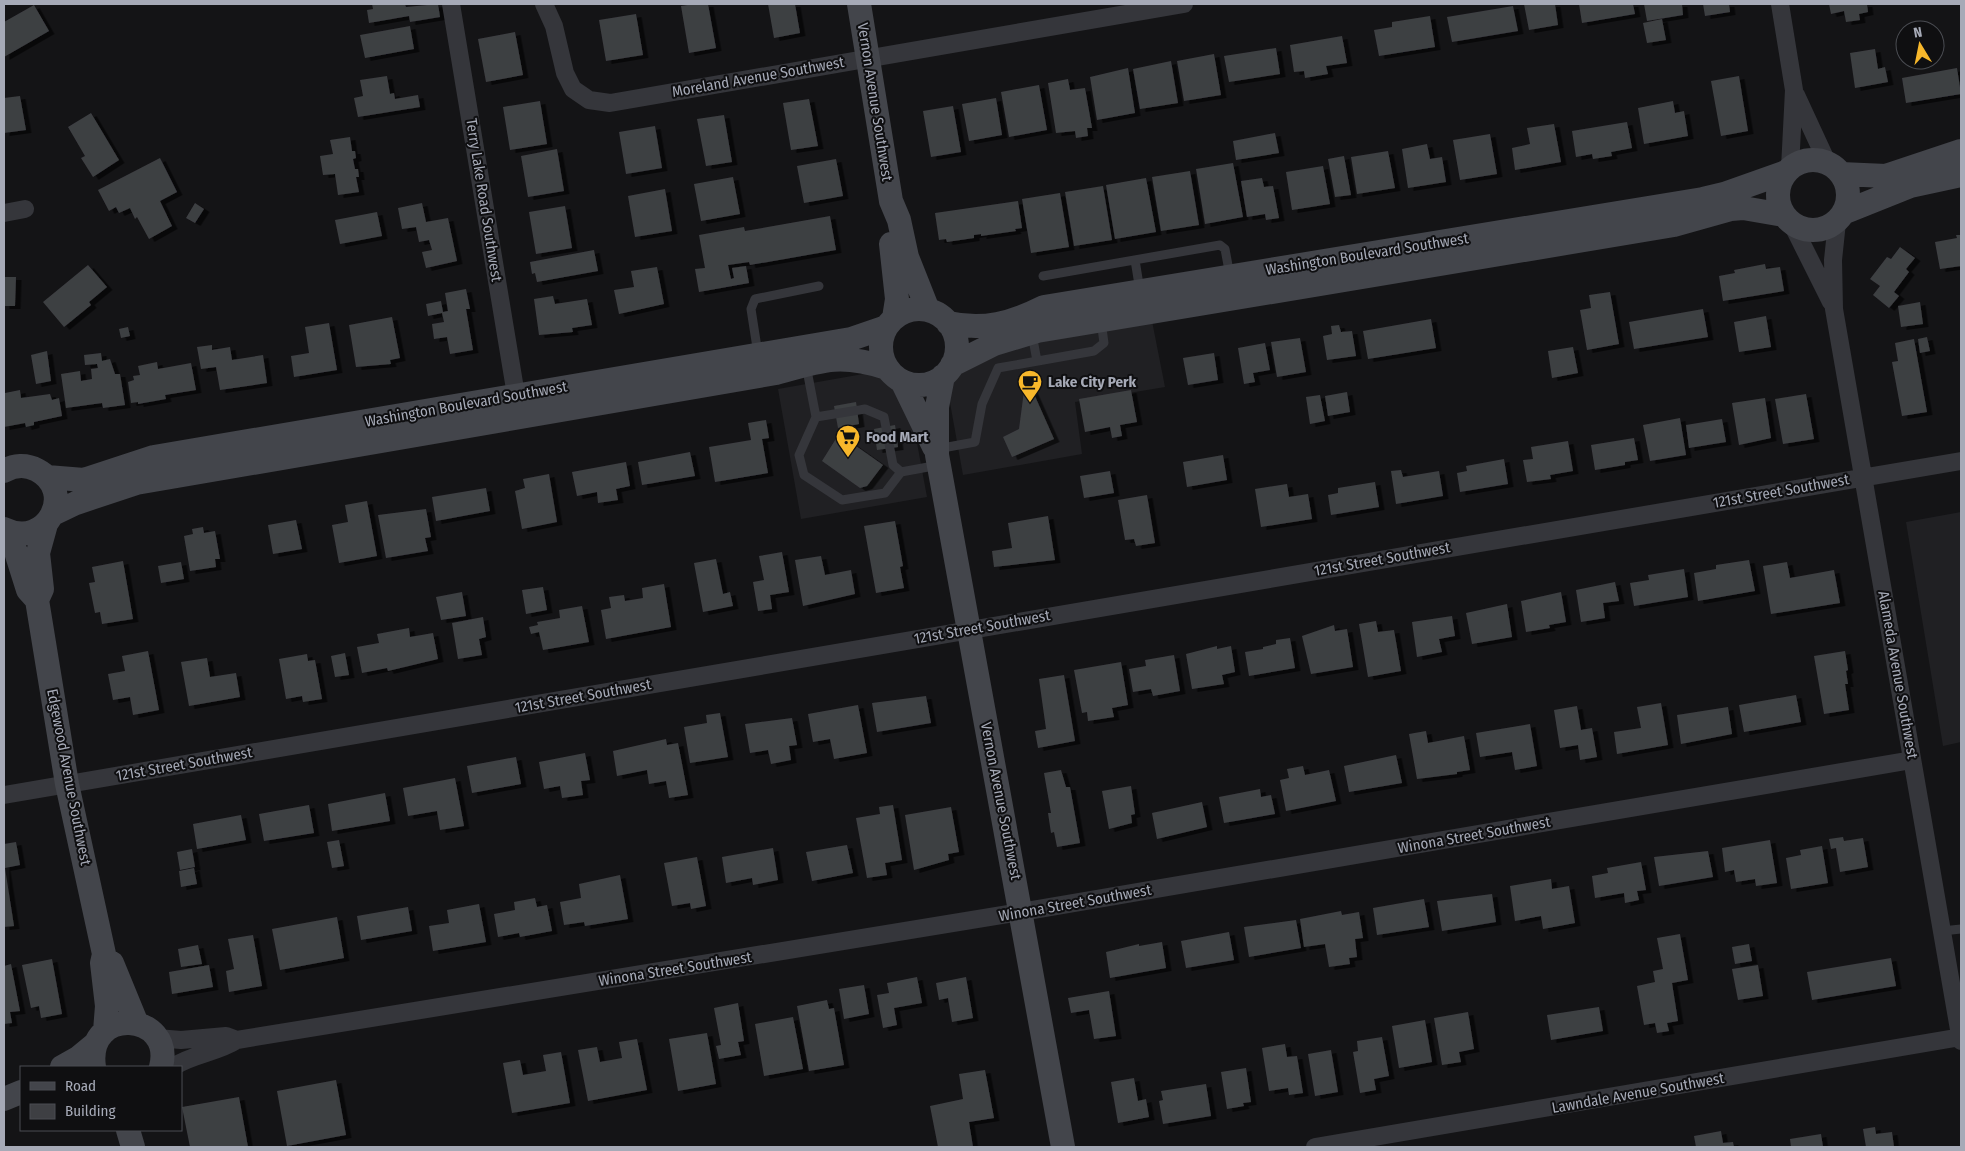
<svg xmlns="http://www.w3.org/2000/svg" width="1965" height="1151" font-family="'Fira Sans Condensed',sans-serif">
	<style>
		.built { fill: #202023 }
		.building { fill: #3e3f43; filter: url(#shadow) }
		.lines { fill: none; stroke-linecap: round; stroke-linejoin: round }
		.lane { stroke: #35363b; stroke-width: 9 }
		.street { stroke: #35363b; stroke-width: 18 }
		.secondary { stroke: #43454b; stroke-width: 24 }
		.labels { text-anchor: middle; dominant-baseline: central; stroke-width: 4; stroke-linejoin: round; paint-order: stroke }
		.street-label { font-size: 15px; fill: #a6aab7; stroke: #0f0f11 }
		.poi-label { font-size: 15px; font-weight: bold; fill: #a6aab7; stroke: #0f0f11; text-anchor: start }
	</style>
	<defs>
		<filter id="shadow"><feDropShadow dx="5.5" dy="3" stdDeviation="0" flood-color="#0009"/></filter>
	</defs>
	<rect width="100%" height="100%" fill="#141416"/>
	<!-- built -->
	<path class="built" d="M1152 321 1165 387 1075 402 1082 454 963 475 945 375 966 354Z
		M903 367 927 497 801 519 778 389Z
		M1961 512V742L1943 746 1906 522Z"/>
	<!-- building -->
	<path class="building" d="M372 4H405L406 7 438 4 440 17 410 22 409 16 369 23 367 10 373 9Z
		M694 4H708L716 48 689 53 681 6Z
		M768 4H795L800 33 774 38Z
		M1524 4H1555L1558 25 1529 30Z
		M1579 4H1633L1635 14 1582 23Z
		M1644 4H1682L1683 15 1647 21Z
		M1703 4H1729L1730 12 1705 16Z
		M1829 4H1867L1868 12 1859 14 1860 20 1846 22 1844 11 1831 14Z
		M34 5 49 31 4 57V22Z
		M1513 6 1518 31 1452 42 1447 17Z
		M636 14 643 55 606 61 599 20Z
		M1430 16 1435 47 1379 56 1374 30 1392 27V22Z
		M1662 19 1666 40 1647 43 1643 23Z
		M410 26 414 49 365 58 360 35Z
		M515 32 523 75 486 82 478 39Z
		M1342 36 1347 63 1326 66 1328 74 1305 78 1304 71 1294 72 1290 45Z
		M1276 48 1280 74 1229 82 1224 56Z
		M1875 49 1878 69 1885 67 1888 82 1855 88 1850 53Z
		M1214 54 1221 95 1184 101 1177 61Z
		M1171 61 1178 103 1140 109 1133 69Z
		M1128 68 1135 113 1097 120 1090 77Z
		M1957 68 1961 94 1906 103 1902 78Z
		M387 76 390 94 394 93 395 99 418 95 420 107 358 117 354 98 363 96 360 80Z
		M1739 76 1748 131 1721 136 1711 81Z
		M1068 79 1070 90 1085 88 1092 128H1087L1088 136 1076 138 1075 131 1056 133 1048 83Z
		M1039 85 1047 130 1009 137 1001 92Z
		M20 96 26 130 4 133V98Z
		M996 98 1002 135 969 141 962 104Z
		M809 99 818 146 791 150 783 103Z
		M540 101 547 144 510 150 503 107Z
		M1673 101 1675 113 1684 111 1688 136 1644 144 1638 108Z
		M953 106 961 152 931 157 923 111Z
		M91 113 119 160 93 177 81 158 85 156 68 127Z
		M724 115 732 162 706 166 697 119Z
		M1627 122 1632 148 1611 152 1612 156 1593 159 1592 154 1576 157 1572 131Z
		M1554 124 1561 162 1515 170 1512 148 1530 144 1527 128Z
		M655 126 662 168 626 174 619 132Z
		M1275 133 1279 153 1236 160 1233 141Z
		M1490 134 1497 174 1460 180 1453 140Z
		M350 137 352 151H355L356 158 353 159 355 169H358L359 177H356L359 192 338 195 335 174 323 175 320 156 333 154 330 140Z
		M1427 144 1430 159 1442 157 1446 182 1408 188 1402 149Z
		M557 149 564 191 528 197 521 156Z
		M1388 151 1395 188 1357 194 1351 157Z
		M1344 156 1351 195 1335 197 1328 159Z
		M160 158 177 192 160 201 172 226 149 239 137 217 135 219 130 208 119 213 116 207 109 211 98 190Z
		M836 159 843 196 804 203 797 166Z
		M1233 163 1243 217 1205 224 1196 169Z
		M1323 166 1330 204 1292 210 1286 172Z
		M1190 171 1199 225 1161 231 1152 177Z
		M733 177 740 214 701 221 694 184Z
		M1146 178 1156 232 1115 239 1106 185Z
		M1262 178 1264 187 1273 186 1279 218 1266 220 1265 214 1247 217 1241 181Z
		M1103 186 1112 240 1074 246 1065 192Z
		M665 189 672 231 635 237 628 196Z
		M1060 193 1069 247 1031 253 1022 199Z
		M1018 201 1022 228 1015 229 1016 231 981 236V234L974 235V238L947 242 946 239 939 240 935 213Z
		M195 203 204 209 195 223 186 218Z
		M422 203 426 222 448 218 457 261 426 268 422 252 432 250 429 240 419 242 416 227 402 229 398 208Z
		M565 206 572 248 536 254 529 212Z
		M377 212 382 236 340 244 335 220Z
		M830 216 836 250 750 265 749 262 728 265 731 279 734 278 732 268 746 266 749 283 699 292 695 269 705 268 699 235 744 227 745 231Z
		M1956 235H1961V266L1940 269 1935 242 1957 238Z
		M1900 247 1915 258 1906 269 1909 272 1894 292 1899 296 1889 308 1873 295 1880 286 1870 279 1887 257 1891 259Z
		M594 250 598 271 537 282 535 273 532 274 530 262Z
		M1765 264 1766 269 1780 267 1784 291 1723 301 1719 276 1735 273 1734 270Z
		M88 265 107 287 89 302 91 305 64 327 43 302Z
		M657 267 664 304 619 314 614 290 634 287 631 271Z
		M4 277H16L15 306H4Z
		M466 289 470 309H466L473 350 450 354 447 337 434 339 432 324 444 322 442 313 428 316 426 304 441 301 443 312 448 311 445 293Z
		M1610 292 1619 344 1587 350 1580 310 1591 308 1589 295Z
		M553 296 555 304 587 299 592 325 572 328 573 332 539 335 534 299Z
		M1920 302 1923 324 1901 327 1898 306Z
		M1703 309 1708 337 1634 349 1629 322Z
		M1766 316 1771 347 1739 352 1734 322Z
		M392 317 400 358 390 360 391 364 356 367 349 325Z
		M1431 319 1436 348 1368 359 1363 331Z
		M329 323 337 370 294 377 291 356 309 353 305 327Z
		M1339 325 1341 332 1352 331 1356 356 1327 360 1323 336 1332 334 1331 326Z
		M128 327 130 336 121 338 119 329Z
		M1927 337 1930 351 1920 353 1918 339Z
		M1300 338 1306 372 1277 377 1271 342Z
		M1914 339 1927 412 1902 416 1892 362 1898 361 1895 343Z
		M1265 343 1270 370 1253 373 1255 382 1244 384 1238 348Z
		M212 345V350L230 347 232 360 263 355 267 383 220 390 216 367 201 369 197 347Z
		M1573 347 1578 373 1552 378 1548 351Z
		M47 351 51 381 36 384 31 355Z
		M101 353 102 361 110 359 115 374H120L125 405 103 408 102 403 66 408 61 374 80 371 81 381 92 379 91 369 98 368 97 364 85 365 84 355Z
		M1214 353 1218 380 1188 385 1183 358Z
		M157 362 158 369 191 363 196 390 165 395 166 399 138 404V402L131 403 128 382 134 380 133 376 140 375 138 366Z
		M1026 376 1054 439 1012 457 1003 437 1019 429Z
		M20 390 21 398 50 394 52 400 59 398 62 416 34 422V425L26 427 25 423 4 427 5 393Z
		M1131 390 1137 422 1120 425 1122 436 1112 438 1110 427 1085 432 1079 399Z
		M1347 392 1350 412 1328 416 1325 396Z
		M1806 394 1814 439 1783 444 1775 399Z
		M1320 395 1325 421 1310 424 1306 397Z
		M1765 398 1771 438 1739 445 1732 403Z
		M856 402 859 424 838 428 834 406Z
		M1680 418 1686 455 1650 461 1643 425Z
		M1722 419 1726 442 1689 448 1686 425Z
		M766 420 769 438 762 439 768 473 715 482 709 447 751 440 748 423Z
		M895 425 898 447 877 450 874 429Z
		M839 434 883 465 867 486 860 488 822 461Z
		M1634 438 1638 460 1625 462V465L1595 470 1591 445Z
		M1568 441 1573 471 1550 475 1551 479 1527 482 1523 460 1533 459 1531 447Z
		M690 452 695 476 642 485 638 462Z
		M1223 455 1227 480 1187 487 1183 462Z
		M1504 459 1508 484 1460 492 1457 473 1467 471 1466 466Z
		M626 462 630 486 616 489 618 500 598 503 597 492 577 496 572 472Z
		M1401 470 1403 477 1439 471 1443 496 1396 504 1391 471Z
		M1110 471 1114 493 1084 498 1080 476Z
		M549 474 557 522 522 529 515 491 525 488 523 479Z
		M1375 482 1379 507 1331 515 1328 495 1338 493V488Z
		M1287 484 1289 497 1308 494 1312 519 1261 527 1255 489Z
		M486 488 490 511 436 521 432 497Z
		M1147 495 1155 543 1136 546 1134 539 1125 540 1118 500Z
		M367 501 377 556 339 563 332 525 348 522 345 505Z
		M426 509 431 537 425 538 428 551 386 558 378 515Z
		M1048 516 1055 560 994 567 992 551 1012 548 1008 523Z
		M296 520 302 549 273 554 268 525Z
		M895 521 903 566 900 567 904 588 876 593 864 526Z
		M203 527 204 533 215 531 220 559H215L216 567 190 571 184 536 193 534 192 529Z
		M782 552 789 592 770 595 772 609 758 611 753 582 764 580 759 556Z
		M821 556 825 575 851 570 855 594 803 606 795 560Z
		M716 559 723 594 730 592 733 606 703 612 694 563Z
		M1749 560 1755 591 1698 601 1694 573 1716 569V565Z
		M123 561 133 619 102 624 100 612 95 613 89 583 95 582 92 567Z
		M181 562 184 579 161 583 158 566Z
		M1787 562 1790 578 1834 570 1840 603 1771 614 1763 566Z
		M1684 569 1688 597 1634 606 1630 583 1649 580 1648 575Z
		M1615 582 1619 601 1603 603 1605 618 1581 622 1576 590Z
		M664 584 671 627 606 639 601 610 611 608 609 597 624 595 625 601 643 598 642 588Z
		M543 587 547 610 526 614 522 590Z
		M462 592 466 616 441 620 436 597Z
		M1561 592 1566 622 1549 625 1550 628 1526 632 1521 601Z
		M1507 604 1512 637 1472 644 1466 613Z
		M582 606 589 642 543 650 539 632 531 634 529 627 538 625 537 622 560 618 559 610Z
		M1452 616 1455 636 1439 639 1442 652 1417 657 1412 622Z
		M483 617 486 637 479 639 482 655 458 659 452 623Z
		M1376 621 1378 632 1394 630 1401 671 1368 677 1359 624Z
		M1334 625 1335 631 1347 629 1353 667 1311 674 1302 636Z
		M409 628 410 637 433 633 438 659 388 671 387 668 362 673 357 647 379 643 377 634Z
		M1290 638 1295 668 1249 676 1245 652 1263 649V647L1276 644V640Z
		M1217 646V649L1231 646 1235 672 1222 675 1224 684 1192 689 1186 654Z
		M148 651 159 710 133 715 130 697 113 700 108 674 125 671 122 656Z
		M1845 651 1848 670 1846 671 1848 684H1845L1849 710 1824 714 1814 656Z
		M345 653 349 675 335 677 331 656Z
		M307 654 308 661 315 660 322 699 303 702 302 696 286 699 279 659Z
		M1174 655 1180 691 1153 696 1151 689 1133 692 1129 669 1146 666 1145 660Z
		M207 658 210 677 236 673 240 697 189 706 181 662Z
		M1121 662 1128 705 1112 708 1114 717 1088 721 1087 712 1082 713 1074 670Z
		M1064 675 1075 741 1038 748 1035 731 1046 729 1039 679Z
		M1796 695 1801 722 1744 732 1739 705Z
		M926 696 931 723 877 732 872 703Z
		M1661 703 1668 745 1617 754 1614 732 1641 728 1637 707Z
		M858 705 867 753 834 759 830 739 813 742 808 714Z
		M1577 706 1581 730 1592 728 1597 757 1580 760 1578 745 1560 748 1554 710Z
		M1728 707 1732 734 1681 744 1677 715Z
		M720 713 728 757 690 763 684 727 707 723 706 715Z
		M792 718 797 745 789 746 791 760 771 764 768 750 750 753 745 724Z
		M1530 724 1537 766 1515 770 1512 752 1480 757 1476 733Z
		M1426 731 1428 743 1464 736 1470 770 1457 772V774L1417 779 1409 734Z
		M666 739 667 745 678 743 688 795 669 798 666 781 649 784 647 770 617 776 613 751Z
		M585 753 590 780 581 781 583 795 562 798 560 786 544 789 539 762Z
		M1396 755 1402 783 1349 792 1344 766Z
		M516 757 521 784 472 793 467 766Z
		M1303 766 1305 775 1329 770 1336 801 1286 811 1280 780 1289 778 1287 769Z
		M1061 770 1066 787H1070L1080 843 1057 847 1054 832 1051 833 1048 813H1051L1044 773Z
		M455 778 464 826 440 830 437 811 408 816 403 788Z
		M1131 786 1135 814 1131 815 1132 823 1109 829 1102 791Z
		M1260 789 1261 797 1271 795 1275 814 1224 823 1219 797Z
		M385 793 390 821 332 831 328 804Z
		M1202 802 1207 827 1157 839 1152 813Z
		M309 805 314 833 264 841 259 814Z
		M893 805 902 860 885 863 887 875 867 878 856 818 880 814 879 807Z
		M951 807 959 852 948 854 949 860 914 870 905 815Z
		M241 815 246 840 197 849 193 824Z
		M1843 837 1844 841 1863 838 1868 867 1840 872 1836 848 1831 849 1829 839Z
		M339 840 344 866 332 868 327 842Z
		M1770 840 1777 883 1756 886 1755 879 1736 882 1734 870 1725 872 1722 848Z
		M16 842 20 865 5 868 14 926 4 927V844Z
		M847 845 853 873 812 881 806 852Z
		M1822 846 1828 883 1791 889 1786 858 1801 855 1800 850Z
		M773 848 778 880 753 885 752 878 726 883 722 857Z
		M192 849 195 867 180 870 177 852Z
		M1708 851 1713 877 1659 886 1654 857Z
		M697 857 706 906 691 909 690 903 672 906 664 863Z
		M1641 862 1646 890 1637 891 1639 900 1625 903 1624 893 1595 898 1592 876 1608 873 1607 868Z
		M194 868 197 884 181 887 179 871Z
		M620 875 628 919 585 926 584 922 564 925 560 902 581 898 579 884Z
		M1551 879 1552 889 1569 886 1575 923 1543 929 1541 916 1515 921 1510 886Z
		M1492 894 1496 922 1442 931 1437 901Z
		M535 898 537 907 547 905 552 931 520 937 519 933 498 937 494 914 515 910 514 902Z
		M1424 899 1429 927 1377 935 1373 908Z
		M479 904 486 942 433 951 429 926 449 923 447 910Z
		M408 907 412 931 361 940 357 916Z
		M1341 911 1342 915 1359 912 1363 938 1355 939 1357 957 1349 958 1350 964 1329 967 1325 944 1304 947 1300 919Z
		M337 917 344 958 280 970 272 929Z
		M1296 920 1301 948 1249 957 1244 927Z
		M1229 932 1234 960 1186 968 1181 941Z
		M1680 934 1688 980 1672 983 1678 1021 1667 1023 1669 1031 1657 1033 1655 1023 1644 1025 1637 986 1655 982 1653 971 1663 969 1657 938Z
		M253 935 262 986 229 992 226 971 234 969 228 939Z
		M1162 942 1166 968 1110 978 1106 952 1139 944V946Z
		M1749 944 1752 961 1735 964 1732 947Z
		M198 945 202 964 181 967 178 949Z
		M1891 958 1896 986 1812 1000 1807 972Z
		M52 959 62 1014 41 1018 39 1006 31 1008 22 965Z
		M11 964 20 1011 10 1012 12 1023 4 1024V966Z
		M209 965 213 987 172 994 169 972Z
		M1758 965 1763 996 1738 1000 1732 969Z
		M917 977 922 1003 894 1008 897 1025 883 1028 877 995 889 993 887 983Z
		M966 977 973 1018 952 1022 948 998 939 1000 936 983Z
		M864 985 869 1014 844 1019 839 989Z
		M1109 991 1116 1036 1094 1039 1089 1010 1071 1013 1068 998Z
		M827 1000 829 1009 834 1008 844 1065 809 1071 797 1006Z
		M738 1003 744 1041 738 1042 741 1055 719 1059 716 1046 721 1045 714 1008Z
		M1599 1007 1603 1031 1551 1040 1547 1015Z
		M1468 1012 1474 1049 1459 1052 1461 1062 1442 1065 1434 1018Z
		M793 1017 803 1069 764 1076 755 1024Z
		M1425 1020 1432 1062 1399 1068 1392 1026Z
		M707 1033 716 1084 678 1091 669 1039Z
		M1382 1037 1389 1076 1374 1079 1376 1090 1360 1093 1353 1052 1358 1051 1357 1041Z
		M637 1039 647 1090 588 1101 578 1050 597 1047 600 1062 622 1058 619 1042Z
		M1285 1044 1287 1057 1297 1056 1303 1093 1289 1095 1288 1088 1269 1091 1262 1048Z
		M1331 1050 1338 1092 1315 1096 1308 1054Z
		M561 1052 570 1103 512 1113 503 1063 520 1060 523 1075 546 1071 543 1055Z
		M1246 1068 1251 1102 1243 1103 1244 1106 1227 1109 1221 1072Z
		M985 1070 994 1118 969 1122 973 1147H938L930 1106 963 1099 959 1074Z
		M1134 1078 1138 1101 1146 1099 1149 1117 1118 1123 1111 1082Z
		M336 1080 346 1135 287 1146 277 1091Z
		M1206 1084 1211 1116 1163 1124 1159 1101 1163 1100 1161 1091Z
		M239 1097 248 1147H190L182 1107Z
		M1875 1127 1876 1134 1892 1132 1894 1147H1866L1863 1129Z
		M1721 1131 1723 1143 1733 1142 1734 1147H1696L1694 1136Z
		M1821 1134 1823 1147H1791L1790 1139Z"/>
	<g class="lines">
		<!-- lane -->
		<path class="lane" d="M1135 260 1140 291
			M1043 276 1220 245 1225 249 1230 276
			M1032 334 1037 361
			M758 354 751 309 755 299 819 286
			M806 365 816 417 799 455 804 475 842 500 885 493 901 472 939 465
			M816 417 865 409 884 417 893 465 901 472
			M937 449 975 442 982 404 998 368 1094 351 1104 343 1101 321
			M1942 931 1961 929"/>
		<!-- street -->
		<path class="street" d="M451 4 516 395
			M544 4 554 26 565 73 573 89 589 100 610 103 1184 4
			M1780 4 1794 90 1790 168
			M1796 95 1827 162
			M4 213 25 209
			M1837 222 1833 260 1834 309 1961 1041
			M1792 224 1831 302
			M4 795 1961 461
			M157 1038 181 1040 226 1036 234 1039
			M173 1067C192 1054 217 1053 237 1040L1021 912 1912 760
			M1315 1147 1961 1037"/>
		<!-- secondary -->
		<path class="secondary" d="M859 4 891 201 899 220 907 257 928 310
			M1778 195a35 35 0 1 1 70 0a35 35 0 1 1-70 0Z
			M1841 174 1886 176 1961 151
			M1845 212 1910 186 1961 175
			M891 244 897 299 894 318
			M881 347a38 38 0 1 1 76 0a38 38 0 1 1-76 0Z
			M948 323C984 331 1012 323 1044 307L1703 199 1724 194 1786 172
			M952 365 994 344 1037 331 1674 225 1731 209 1743 208 1784 215
			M943 376 937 407V455L1063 1147
			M902 381 934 447
			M4 471C14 465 26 464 37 470 77 491 47 550 4 529
			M47 477 84 480 154 457 851 339 886 327
			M53 514 76 503 136 483 776 373C822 360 840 353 887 368
			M5 530 16 552 28 590 37 600 67 784 104 954 102 963 107 1006 105 1031
			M37 600 42 589 38 553 46 524
			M112 963 137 1024
			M62 1067 78 1058 95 1044
			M94 1067C85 1005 175 1012 161 1067
			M4 1099 21 1092
			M128 1130 133 1147"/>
	</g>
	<!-- icons -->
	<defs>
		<symbol id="cafe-pin" viewBox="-11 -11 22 30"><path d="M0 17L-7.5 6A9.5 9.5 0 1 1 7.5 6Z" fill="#f7b72b" stroke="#0f0f11"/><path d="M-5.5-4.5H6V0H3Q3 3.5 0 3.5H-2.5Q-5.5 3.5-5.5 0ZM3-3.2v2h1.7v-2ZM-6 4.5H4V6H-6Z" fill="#111"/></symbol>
		<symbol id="supermarket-pin" viewBox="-11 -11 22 30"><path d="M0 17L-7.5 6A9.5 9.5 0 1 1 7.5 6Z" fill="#f7b72b" stroke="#0f0f11"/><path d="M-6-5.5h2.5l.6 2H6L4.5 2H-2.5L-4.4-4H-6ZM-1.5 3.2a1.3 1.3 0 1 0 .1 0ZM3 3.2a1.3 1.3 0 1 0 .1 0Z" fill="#111"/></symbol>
	</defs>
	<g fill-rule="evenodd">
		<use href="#cafe-pin" x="1016" y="368" width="28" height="38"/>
		<use href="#supermarket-pin" x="834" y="423" width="28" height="38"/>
	</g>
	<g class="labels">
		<!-- street labels -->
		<g class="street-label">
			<text transform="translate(758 77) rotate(-10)">Moreland Avenue Southwest</text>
			<text transform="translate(875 102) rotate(81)">Vernon Avenue Southwest</text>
			<text transform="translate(484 200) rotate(81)">Terry Lake Road Southwest</text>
			<text transform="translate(1367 254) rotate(-9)">Washington Boulevard Southwest</text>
			<text transform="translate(466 404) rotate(-10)">Washington Boulevard Southwest</text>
			<text transform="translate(1781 491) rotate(-10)">121st Street Southwest</text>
			<text transform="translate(1382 559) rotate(-10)">121st Street Southwest</text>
			<text transform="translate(982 627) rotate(-10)">121st Street Southwest</text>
			<text transform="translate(1898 675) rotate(80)">Alameda Avenue Southwest</text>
			<text transform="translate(583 696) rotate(-10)">121st Street Southwest</text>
			<text transform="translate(184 764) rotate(-10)">121st Street Southwest</text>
			<text transform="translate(69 777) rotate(79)">Edgewood Avenue Southwest</text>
			<text transform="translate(1001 801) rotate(79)">Vernon Avenue Southwest</text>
			<text transform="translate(1474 835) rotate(-10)">Winona Street Southwest</text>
			<text transform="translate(1075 903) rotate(-10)">Winona Street Southwest</text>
			<text transform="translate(675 969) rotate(-9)">Winona Street Southwest</text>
			<text transform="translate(1638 1093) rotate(-10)">Lawndale Avenue Southwest</text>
		</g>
		<!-- poi labels -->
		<g class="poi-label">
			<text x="1048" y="382">Lake City Perk</text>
			<text x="866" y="437">Food Mart</text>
		</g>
	</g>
	<!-- border -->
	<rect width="1965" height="1151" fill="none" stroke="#a6aab7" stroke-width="10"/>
	<!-- legend -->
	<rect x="20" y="1066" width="162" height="65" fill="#0f0f11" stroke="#4b4d53"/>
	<rect x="30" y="1082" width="25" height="8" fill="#43454b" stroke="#4b4d53"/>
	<text x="65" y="1091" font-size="15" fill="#a6aab7">Road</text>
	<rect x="30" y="1104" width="25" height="15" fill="#3e3f43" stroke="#4b4d53"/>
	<text x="65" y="1116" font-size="15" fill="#a6aab7">Building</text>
	<!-- north arrow -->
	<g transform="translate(1920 45) rotate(350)"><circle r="24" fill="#0f0f11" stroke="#4b4d53"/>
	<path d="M0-4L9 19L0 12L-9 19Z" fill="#f7b72b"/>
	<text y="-8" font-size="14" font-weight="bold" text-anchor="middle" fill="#a6aab7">N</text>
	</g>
</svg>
